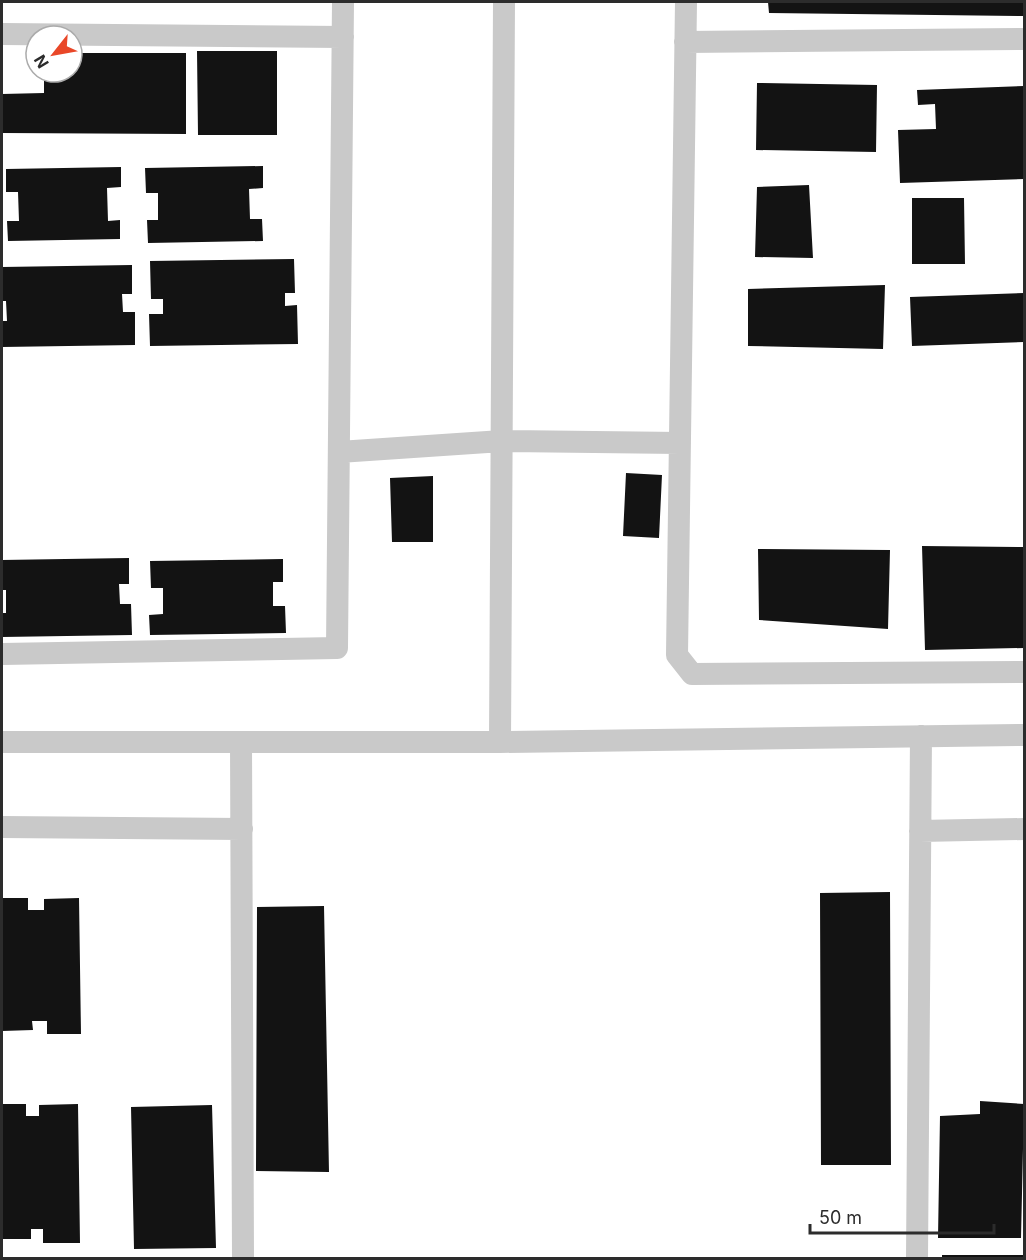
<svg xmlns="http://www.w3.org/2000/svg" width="1026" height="1260" font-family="Inter,sans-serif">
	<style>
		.building { fill: #131313 }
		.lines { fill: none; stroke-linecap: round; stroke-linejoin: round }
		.minor { stroke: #c9c9c9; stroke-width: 22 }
	</style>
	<rect width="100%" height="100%" fill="#fff"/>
	<!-- building -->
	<path class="building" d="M768 2H1024V16L769 13Z
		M197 51H277V135H198Z
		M72 53H186V134L2 133V94L44 93V72H72Z
		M757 83 877 85 876 152 756 150Z
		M1024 86V179L900 183 898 130 936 129 935 104 918 105 917 90Z
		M263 166V188L249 189 250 219H262L263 241 148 243 147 220H158V193H146L145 168Z
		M121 167V187L107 188 108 221 120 220V239L8 241 7 221H19L18 192H6V169Z
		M809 185 813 258 755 257 757 187Z
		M912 198H964L965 264H912Z
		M294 259 295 293H285V306L297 305 298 344 150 346 149 314H163V299H151L150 261Z
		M132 265V294H122L123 312H135V345L2 347V321H7L6 301H2V267Z
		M885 285 883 349 748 346V289Z
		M1024 293V342L912 346 910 297Z
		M626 473 662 475 659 538 623 536Z
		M433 476V542H392L390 478Z
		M922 546 1024 547V648L925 650Z
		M758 549 890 550 888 629 759 620Z
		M129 558V584H119L120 604H131L132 635 2 637V613H6V590H2V560Z
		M283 559V582H273V606H285L286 633 150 635 149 615 163 614V588H151L150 561Z
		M890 892 891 1165H821L820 893Z
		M2 898H28V910H44V899L79 898 81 1034H47V1021H32L33 1030 2 1031Z
		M324 906 329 1172 256 1171 257 907Z
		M980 1101 1024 1104 1021 1238H938L940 1116 980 1114Z
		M2 1104H26V1116H39V1105L78 1104 80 1243H43V1229H31V1239H2Z
		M212 1105 216 1248 134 1249 131 1107Z
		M942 1255H1024V1258H942Z"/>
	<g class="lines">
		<!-- minor -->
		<path class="minor" d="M686 2 677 655 692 674 1024 672
			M2 34 343 37
			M685 42 1024 39
			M339 452 502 441 680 443
			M2 654 337 648 343 2
			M2 742H500L1024 735
			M241 742 243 1258
			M500 742 504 2
			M2 827 242 829
			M920 831 1024 829
			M917 1258 921 736"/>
	</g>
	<!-- border -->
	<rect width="1026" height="1260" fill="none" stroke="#2c2c2c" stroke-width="6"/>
	<!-- north arrow -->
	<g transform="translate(54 54) rotate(239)"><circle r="28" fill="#ffffff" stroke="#ababab" stroke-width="1.5"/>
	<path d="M0-4.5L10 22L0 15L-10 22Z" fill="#e94728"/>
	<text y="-9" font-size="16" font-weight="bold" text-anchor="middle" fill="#2c2c2c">N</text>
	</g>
	<!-- scale -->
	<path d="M810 1224v9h184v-9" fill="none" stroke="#2c2c2c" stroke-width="3"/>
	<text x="819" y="1224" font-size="18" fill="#2c2c2c" stroke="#ffffff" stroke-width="4.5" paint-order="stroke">50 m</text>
</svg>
